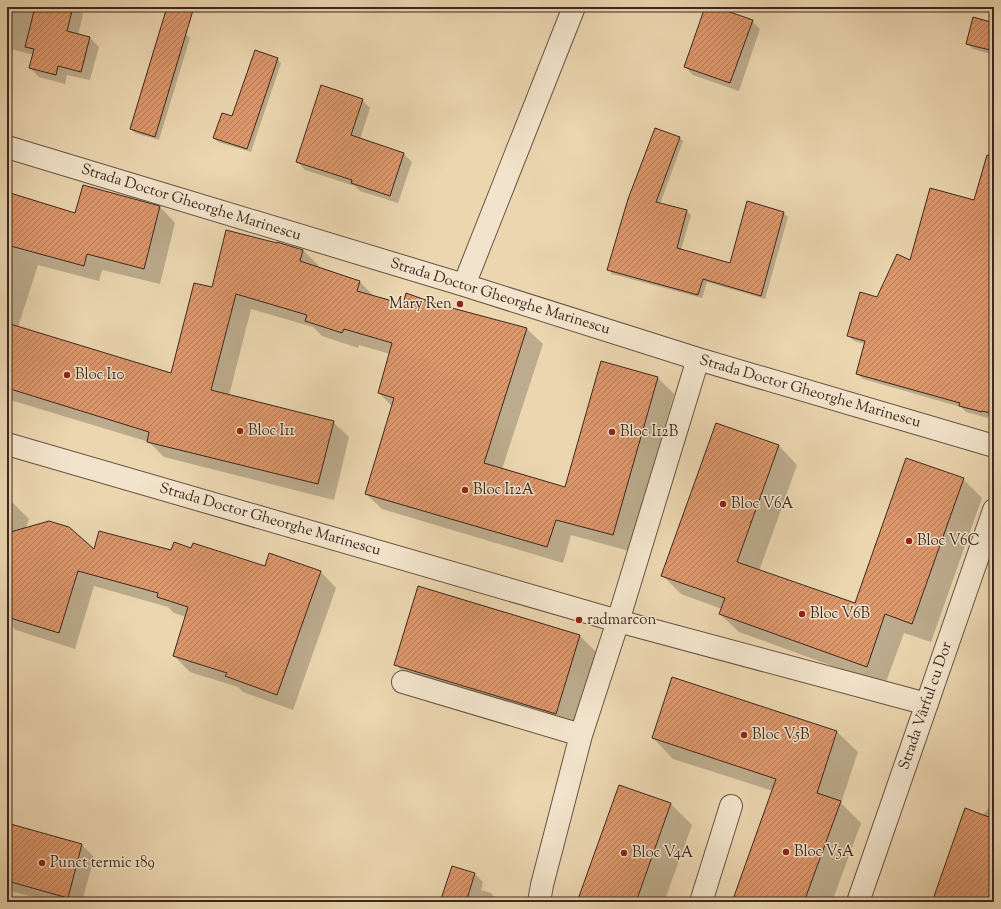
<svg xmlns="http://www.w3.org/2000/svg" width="1001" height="909" font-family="'Sorts Mill Goudy',serif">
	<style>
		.shadow { fill: #0003 }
		.building { fill: url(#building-hatch); stroke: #3d271e }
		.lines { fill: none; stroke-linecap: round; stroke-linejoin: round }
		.minor-casing { stroke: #685342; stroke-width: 24 }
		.minor { stroke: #f2e4cc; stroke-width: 22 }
		.poi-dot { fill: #8f2418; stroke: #f2e4cc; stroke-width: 1.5 }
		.labels { text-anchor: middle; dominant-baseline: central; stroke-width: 3; stroke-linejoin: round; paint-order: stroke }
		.street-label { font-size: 15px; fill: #3d271e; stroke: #f2e4cc }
		.poi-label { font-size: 15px; fill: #3d271e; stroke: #f2e4cc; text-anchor: start }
	</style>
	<defs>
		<pattern id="building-hatch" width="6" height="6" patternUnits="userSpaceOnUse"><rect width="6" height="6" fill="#dc976b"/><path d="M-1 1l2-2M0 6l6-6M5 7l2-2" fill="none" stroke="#b47b57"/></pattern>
	</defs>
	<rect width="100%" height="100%" fill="#ebd6b0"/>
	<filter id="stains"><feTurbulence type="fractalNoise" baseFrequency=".005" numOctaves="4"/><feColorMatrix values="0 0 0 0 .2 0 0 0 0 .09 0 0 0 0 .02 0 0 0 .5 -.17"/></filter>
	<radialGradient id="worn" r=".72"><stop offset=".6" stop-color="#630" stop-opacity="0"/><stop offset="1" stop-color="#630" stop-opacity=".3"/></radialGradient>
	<!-- shadow -->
	<path class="shadow" d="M7 7H75L83 14 78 35 89 37 99 47 90 80 67 75 65 84 39 77 30 68 34 55 7 48Z
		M706 7H712L752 21 760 29 739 91 693 75 685 67Z
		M994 24V55L973 49 967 43Z
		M161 28 186 34 190 38 159 140 135 133 131 129Z
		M277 59 281 63 251 152 218 142 214 138 233 117Z
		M362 100 370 108 360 139 404 154 412 162 398 203 360 191 355 186 305 170 297 161Z
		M679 137 683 141 660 204 687 211 691 215 681 250 731 264 748 203 784 213 788 217 765 299 707 282 702 298 612 274 609 270Z
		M994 137V417L988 416V418L966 412 961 407 863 379 857 374 865 344 854 341 848 335 877 298 911 261 975 201Z
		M7 193 76 215 160 207 175 223 160 284 102 270 99 281 38 265 18 327 172 375 213 288 303 250 319 266 318 268 360 282 375 297 404 306 437 305 527 329 543 344 502 469 566 488 658 378 674 394 629 551 571 535 563 563 382 509 366 494 392 406 379 393 390 354 359 345 358 348 322 336 313 327 251 309 229 396 333 422 349 437 334 500 164 457 149 442 7 399Z
		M716 424 779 446 797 465 759 571 855 605 963 479 982 498 931 642 904 633 885 685 739 632 720 614 722 609 681 594 662 575Z
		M7 501 13 503 29 519 26 528 95 551 172 552 192 549 265 567 320 571 336 588 293 710 243 692 238 687 190 672 174 656 186 617 174 613 168 607 94 586 75 649 16 630 7 622Z
		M580 636 600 656 576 734 416 685 395 664Z
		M672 678 837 732 858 752 841 803 861 823 832 902H733L773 791 673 759 653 738Z
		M619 786 671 804 692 825 664 902H578Z
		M994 802V902H933L982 816Z
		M7 824 82 845 94 857 82 902H52L7 890Z
		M453 867 475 874 483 882 481 890 491 893 499 902H441Z"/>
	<!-- building -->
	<path class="building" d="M35 7H73L67 31 90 37 81 72 58 66 56 75 29 68 34 49 25 47Z
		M167 7H194L155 137 130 129Z
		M705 7H715L753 20 730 83 684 67Z
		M973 17 994 23V51L966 44Z
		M255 50 278 58 247 149 213 138 222 113 232 116Z
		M321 85 363 99 351 135 404 153 390 196 351 183 352 180 296 162Z
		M655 128 680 137 656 202 687 210 677 248 730 263 747 201 784 212 761 296 703 279 698 295 607 270 628 199Z
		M987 155 994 156V414L982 411V412L959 406 960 403 856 374 865 341 847 336 860 292 877 297 897 254 910 260 930 188 974 200Z
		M83 185 160 206 144 269 87 254 84 266 7 245V192L75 213Z
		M226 230 277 243V242L303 250 300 261 360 281 357 291 403 304 406 293 437 304 527 328 484 463 565 487 601 361 658 377 613 535 556 520 547 547 365 494 394 398 378 393 392 343 344 329 342 333 305 321 307 315 236 294 211 390 334 421 318 484 147 442 149 432 7 388V323L171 373 194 283 212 287Z
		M716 423 779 445 737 562 855 603 906 458 964 478 912 624 885 614 867 667 719 614 725 598 661 576Z
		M49 521 69 527 94 549 99 531 171 550 174 542 191 548 193 543 265 566 269 553 321 571 277 695 225 676 227 673 173 656 188 607 157 597 158 593 78 571 59 633 7 617V533Z
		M418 586 580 635 556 714 394 665Z
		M672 677 837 731 817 793 841 801 804 902H732L776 779 652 738Z
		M619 785 671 803 636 902H577Z
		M965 808 994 819V902H932Z
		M7 823 82 844 68 898 7 881Z
		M452 866 475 873 466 902H440Z"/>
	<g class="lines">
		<defs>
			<path id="minor" d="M7 147 464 285 698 359 994 446
				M464 285 574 7
				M7 444 618 621 927 704
				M403 682 581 735
				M539 902 542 885 581 735 618 621 698 359
				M701 902 731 806
				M858 902 994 510"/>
		</defs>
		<!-- minor casing -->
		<use href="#minor" class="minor-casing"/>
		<!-- minor -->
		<use href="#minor" class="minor"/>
	</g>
	<!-- markers -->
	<g class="poi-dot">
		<circle cx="460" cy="304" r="4"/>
		<circle cx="67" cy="375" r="4"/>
		<circle cx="240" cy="431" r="4"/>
		<circle cx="612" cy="432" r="4"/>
		<circle cx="465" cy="490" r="4"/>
		<circle cx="723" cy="504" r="4"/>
		<circle cx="909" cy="541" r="4"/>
		<circle cx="802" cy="614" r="4"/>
		<circle cx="579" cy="620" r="4"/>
		<circle cx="744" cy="735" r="4"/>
		<circle cx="786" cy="852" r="4"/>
		<circle cx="624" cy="853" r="4"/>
		<circle cx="42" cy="863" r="4"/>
	</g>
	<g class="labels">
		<!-- street labels -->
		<g class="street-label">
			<text transform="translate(191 203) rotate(17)">Strada Doctor Gheorghe Marinescu</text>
			<text transform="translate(500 297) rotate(17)">Strada Doctor Gheorghe Marinescu</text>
			<text transform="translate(810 392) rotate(16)">Strada Doctor Gheorghe Marinescu</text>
			<text transform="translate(270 520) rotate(16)">Strada Doctor Gheorghe Marinescu</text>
			<text transform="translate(926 706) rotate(-71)">Strada Vârful cu Dor</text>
		</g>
		<!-- poi labels -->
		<g class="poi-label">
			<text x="452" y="304" text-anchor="end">Mary Ren</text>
			<text x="75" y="375">Bloc I10</text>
			<text x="248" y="431">Bloc I11</text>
			<text x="620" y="432">Bloc I12B</text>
			<text x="473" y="490">Bloc I12A</text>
			<text x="731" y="504">Bloc V6A</text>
			<text x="917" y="541">Bloc V6C</text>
			<text x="810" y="614">Bloc V6B</text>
			<text x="587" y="620">radmarcon</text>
			<text x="752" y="735">Bloc V5B</text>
			<text x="794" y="852">Bloc V5A</text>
			<text x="632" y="853">Bloc V4A</text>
			<text x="50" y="863">Punct termic 189</text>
		</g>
	</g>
	<!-- margin -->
	<rect width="1001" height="909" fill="none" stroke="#ebd6b0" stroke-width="24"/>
	<rect x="8" y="8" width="985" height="893" fill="none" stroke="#3d271e" stroke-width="2"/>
	<rect x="12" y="12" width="977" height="885" fill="none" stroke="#3d271e"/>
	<rect width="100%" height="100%" filter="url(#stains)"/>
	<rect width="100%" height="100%" fill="url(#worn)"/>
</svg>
